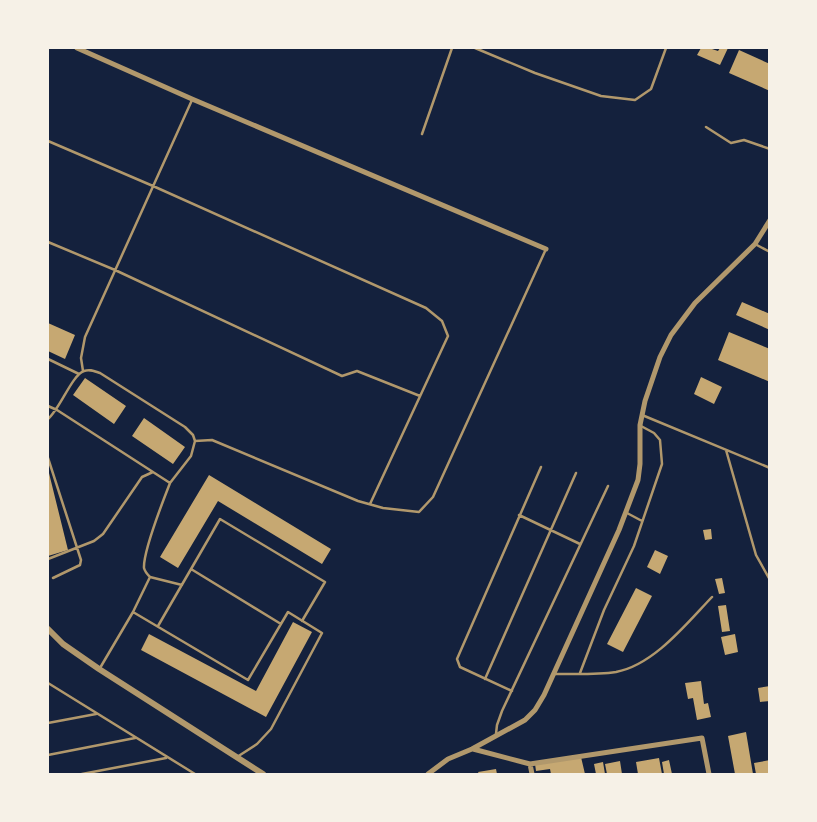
<svg xmlns="http://www.w3.org/2000/svg" width="817" height="822" font-family="'Work Sans',sans-serif">
	<style>
		.building { fill: #c6a872 }
		.lines { fill: none; stroke-linecap: round; stroke-linejoin: round }
		.service { stroke: #b1986c; stroke-width: 2.5 }
		.minor { stroke: #b1986c; stroke-width: 5 }
		.tertiary { stroke: #b1986c; stroke-width: 6 }
	</style>
	<rect width="100%" height="100%" fill="#14213d"/>
	<!-- building -->
	<path class="building" d="M701 48H709L718 51 720 48H728L720 65 697 55Z
		M739 50 770 64V91L729 73Z
		M742 302 770 314V330L736 315Z
		M48 323 75 335 65 359 48 351Z
		M729 332 770 349V382L718 360Z
		M701 377 722 387 714 404 694 394Z
		M85 378 126 406 114 424 73 395Z
		M144 418 185 447 173 464 132 436Z
		M48 469 68 550 48 556Z
		M209 475 331 549 322 564 218 501 178 568 160 557Z
		M711 529 712 539 705 540 703 530Z
		M655 550 668 556 660 574 647 567Z
		M722 578 725 593 719 594 715 579Z
		M636 588 652 596 623 652 607 644Z
		M726 605 730 631 722 632 718 606Z
		M293 622 312 632 266 717 141 650 149 634 256 691Z
		M735 634 738 652 725 655 721 637Z
		M701 681 704 704 708 703 711 717 697 720 693 698 688 699 685 683Z
		M770 686V701L760 702 758 688Z
		M746 732 753 774H735L728 736Z
		M581 757 585 774H551L550 769 536 771 535 764Z
		M659 758 662 774H638L636 762Z
		M669 760 672 774H664L662 762Z
		M770 760V774H756L754 763Z
		M620 761 622 774H607L605 764Z
		M603 762 605 774H596L594 764Z
		M496 769 497 774H479L478 772Z"/>
	<g class="lines">
		<!-- service -->
		<path class="service" d="M475 48 535 73 601 96 635 100 651 89 666 48
			M706 127 731 143 744 140 770 149
			M422 134 452 48
			M48 141 153 186 426 308 442 321 448 336 370 504
			M48 242 115 270 342 376 357 371 420 396
			M755 244 770 252
			M48 359 79 374
			M83 371 81 358 85 337 192 100
			M48 406 57 410 170 483C163 501 143 551 144 568 145 572 147 574 150 577
			M642 415 770 468
			M48 419C60 409 72 375 84 371 90 369 94 371 100 373L185 427 193 435 195 441 191 456 170 483
			M195 441 212 440 358 501 383 508 419 512 433 497 546 249
			M726 450 756 555 770 580
			M48 458 81 560 80 565 53 578
			M627 513 642 521
			M519 515 580 544
			M48 559 94 541 103 534 142 477 153 472
			M191 569 281 624
			M133 612 248 680 288 612 322 633 271 729 257 744 237 757
			M158 626 220 519 325 582 302 621
			M100 668 133 612 150 577 182 585
			M580 673 604 610 634 546 662 464 660 440 654 433 641 426
			M554 674C574 674 597 675 616 672 654 665 687 623 712 597
			M485 679 576 473
			M48 683 195 774
			M512 691 460 667 457 659 541 467
			M48 723 96 714
			M496 734 497 725 502 711 608 486
			M48 755 135 738
			M82 774 166 758"/>
		<!-- minor -->
		<path class="minor" d="M77 48 192 99 546 249
			M473 749 530 764 702 738 709 774
			M530 764 532 774
			M428 774 448 759 472 749 525 720 535 710 544 695 619 530 638 480 640 464V425L645 401 660 357 671 335 695 303 755 244 770 220"/>
		<!-- tertiary -->
		<path class="tertiary" d="M48 629 63 644 99 669 263 774"/>
	</g>
	<!-- border -->
	<rect width="817" height="822" fill="none" stroke="#f6f1e7" stroke-width="98"/>
</svg>
